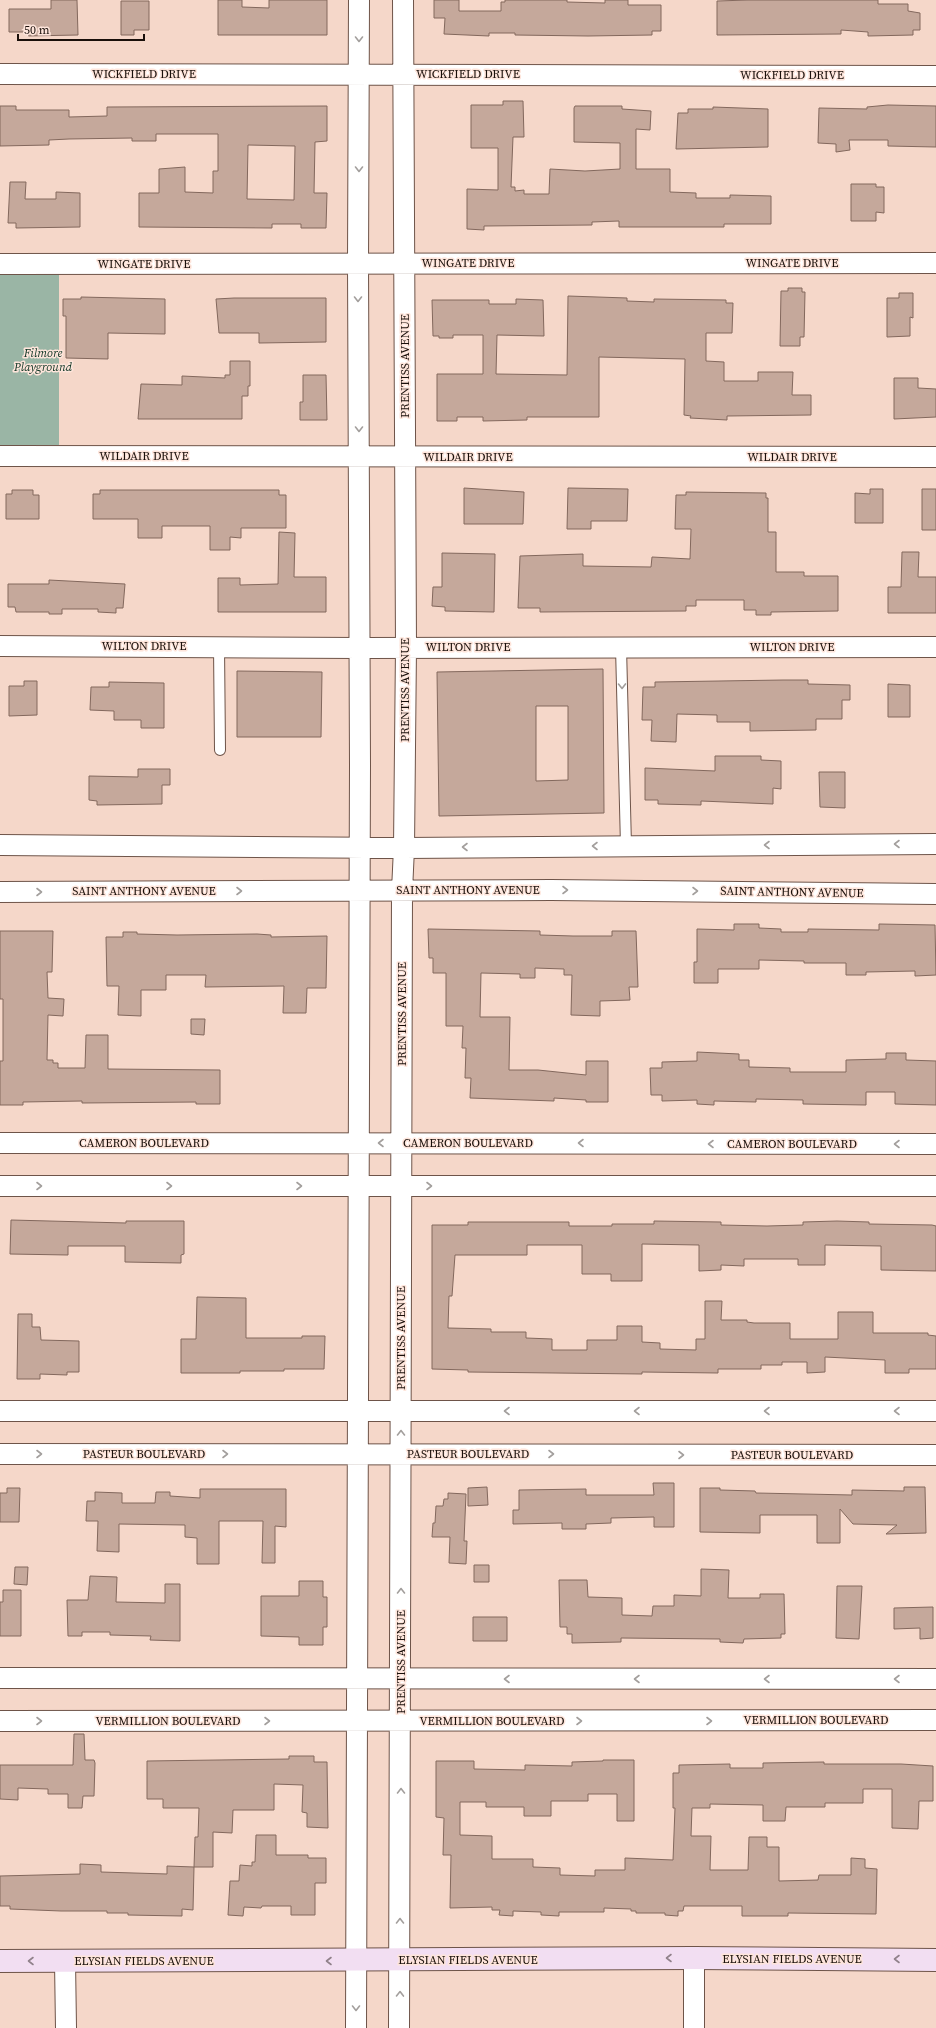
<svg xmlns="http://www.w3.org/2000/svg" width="936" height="2028" font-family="'Source Serif 4',serif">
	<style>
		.green { fill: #9ab5a5 }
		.building { fill: #c5a89b; stroke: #83685d; fill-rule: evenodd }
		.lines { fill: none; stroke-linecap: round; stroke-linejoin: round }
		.service-casing { stroke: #6e5449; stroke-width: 12 }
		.minor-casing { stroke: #6e5449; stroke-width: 22 }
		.secondary-casing { stroke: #6e5449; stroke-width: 24 }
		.service { stroke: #fff; stroke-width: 10 }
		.minor { stroke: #fff; stroke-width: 20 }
		.secondary { stroke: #f2def2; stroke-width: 22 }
		.oneway { stroke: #a39f9d }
		.oneway2 { stroke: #90818a }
		.labels { text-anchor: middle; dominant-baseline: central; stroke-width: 3; stroke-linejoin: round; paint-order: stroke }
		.street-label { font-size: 12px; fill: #190f0a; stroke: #fee5db }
		.park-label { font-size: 12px; font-style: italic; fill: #0d3423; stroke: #fee5db }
	</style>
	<rect width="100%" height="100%" fill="#f5d7c9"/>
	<!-- green -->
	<path class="green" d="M0 274H59V445H0Z"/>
	<!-- building -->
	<path class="building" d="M51 0H77L78 35 27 36V32H9V9H51Z
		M218 0H242V7L269 8V0H327V35H218Z
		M434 0H459V11H501V2H505V0H567V2L605 3V0H628V5H661V31H652V35L588 36 515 35V33H489V36L444 34 445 18H434Z
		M748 0H878V4H908V11L920 13V30H913V35L868 36V32L841 30V34L717 35V1Z
		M121 1H149V30H134V35H121Z
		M503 101H523L524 137H513L511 187H515V191L524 190V194H549L550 169 585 171 620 169V143L574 142V108L575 106H622V109L651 111 650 130 636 129V169H670V192L696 193V198H730V195L771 196V224H724V227H619V221L592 222V225L484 226V230L467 229V189L498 190V148H471V105H503Z
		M888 105 936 106V147L888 146V140H849L850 150 836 152V144L818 143 819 108 867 109V107Z
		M0 106H16V110H69V117L107 116V107L327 106V141L315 142 314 193H327L326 228H301V224H272V228L139 227V193H159V169L185 167V192L213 193V171H218V134H156V141H132V138L69 139 49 140V145L0 146ZM248 145 295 146 294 200 247 199Z
		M713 107 768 109V147L676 149 678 113H688V109H713Z
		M10 182H26L25 199H56V192L80 193V227L16 228V223H8Z
		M851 184H876V187H884V213L876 212V221H851Z
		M788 288H802V292H805L804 337H800V346H780L781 291H788Z
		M899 293H913V318L910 317V336L887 337V298H899Z
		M568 296 627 298V301L654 302V299L726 300V303H733L732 333H706V361L724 362V381H758V372H793L792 395H811V415L727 416V420L690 418 691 416 684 415 685 359 599 357V417H527V420L483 421V417H457V421H437V374H483V335H453V338H439V336H433L432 300H489V304H516V299L543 300 544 336 497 335 496 374 567 375Z
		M81 297 165 299V334L108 333V359L66 358V316H63V299H81Z
		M234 298H326V342L259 343V333H219L216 299Z
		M230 361H250V386H248V396H242V419H138L141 384 182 385V376L225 378V375H230Z
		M303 375H326L327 420H300V402H303Z
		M894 378H918V388L936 389V417L894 419Z
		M464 488 524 492 523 524H464Z
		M568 488 628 489 627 521H591V529H567Z
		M870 489H883V523H855V493L870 494Z
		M922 489H936V530H922Z
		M12 490H33V495H39V519H6V494H12Z
		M100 490H279V495H286V528H241V538L230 537V550H210V526H162V538H138V519H93V494H100Z
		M686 492 766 493V498H768V532H776V572H804V576H838V611L771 612V615H756V610H744V600H696V606H686V611L540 612V608H518L520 556 583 554V566L651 567 652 557 690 559 691 529H675L676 495H686Z
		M279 532 295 533 294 577H326V612H218V578H240V585L278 584Z
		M902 552H919L918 577H936V613H888V587H901Z
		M442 553 495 554 494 612 445 611V607L432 606 433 587H442Z
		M49 580 125 584 123 608H116V613L98 612V609H62V614H49V612H16L15 607H8V584H49Z
		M603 669 604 813 439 816 437 672ZM536 706H568V780L536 781Z
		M237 671 322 672 321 737H237Z
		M783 680H808V684L850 685V700H842V719H816V730L750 731V722H717V715L677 714 676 742 651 741 652 720H642L643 687H655V682Z
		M24 681H37V715L9 716V686H24Z
		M109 682 164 683V728H141V720H114V711L90 710 91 687H109Z
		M888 684 910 685V717H888Z
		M715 756H761V760L781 761V789L773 788V804L701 801V805L658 804V800H645V768L715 771Z
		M138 769H170V785H162V804L97 805V801L89 800V776L138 777Z
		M819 772H845V808L820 807Z
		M734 924H759V928L781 929V932H808V929L879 930V924L935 925 936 975 915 976V971L866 972V975H846V963H804V961L759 960V969H718V983H694V962H697V929L734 930Z
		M428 929 540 931V935L573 936H612V931H636L638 987H629L630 1000 600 1001V1016L571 1015 572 975H564V969L535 968V978H520V974L481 973 480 1017H510L509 1070H538L586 1075V1061H608V1102H586V1100L554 1098V1101L470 1098 471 1078H465L466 1048H462L463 1026H446V973H433V958H429Z
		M0 931H53L52 972H47L48 998 64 999 63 1016 48 1015 47 1060H53V1063H58V1068H85L86 1035H108V1069L220 1070V1104H196V1102L82 1103V1101L23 1102V1105H0V1061H3V999H0Z
		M123 932H137V934L177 935 257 934 271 935V937L327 936 326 988H307L306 1013H283L284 986 205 987 206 975H166V990H141V1016L118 1015 119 986H107L106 937H123Z
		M191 1019H205L204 1035 191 1034Z
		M697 1052 739 1054V1060H749V1067L790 1068V1072H846V1060L886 1059V1053H906V1060L936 1061V1105L895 1104V1092H866V1105L803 1104V1100L756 1099V1102L714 1101V1105L697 1104V1100L662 1101V1095H651L650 1068H662V1062L697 1061Z
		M11 1220 126 1223V1221H184V1254L181 1255V1263L125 1262V1246H68V1255L10 1254Z
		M654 1221 721 1222V1225L767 1226 803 1225V1222L837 1221 869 1222V1224L932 1225 936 1226V1271L881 1270V1246L825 1245V1265H798V1259H744V1266L721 1265V1270L699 1271V1245L642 1244V1281H611V1274H582V1245H527V1255H455L452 1296H449L448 1328 491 1329V1332H526V1338L552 1339V1350H587V1340H617V1326H642V1342L660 1343V1349L696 1350V1339H705V1301H722L721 1320H747V1322L754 1323H790V1339H838V1312H873V1333H928V1335L936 1336V1369H909V1373H885V1360L825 1357V1372L807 1373V1362H782V1365H761V1369H718V1373L642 1372V1374L468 1372V1370L432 1369V1225H468V1222H569V1226H612V1224H654Z
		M197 1297 246 1298V1338H302V1336H325L324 1369H284V1371H240V1373H181V1339H196Z
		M18 1314H32V1327H40L41 1340 79 1341V1372H67V1375L40 1374V1379H17Z
		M653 1483H674V1527H654V1517L611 1518V1523L586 1524V1529H562V1523L513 1524V1510H519V1490L586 1489V1495H654Z
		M487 1487 488 1505 468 1506V1488Z
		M904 1487H925L926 1533 886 1534 897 1525 853 1524 840 1509V1543H817V1515H760V1533L700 1532V1488H720V1490L755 1491 756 1493 852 1495V1490L904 1491Z
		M7 1488H20L19 1522H0V1493H7Z
		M200 1489H286V1527L275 1526V1563H262L263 1521H219V1564H197V1538L185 1537V1525L119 1524V1552L97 1551 98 1521H86L87 1501H95V1492L122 1493V1503H155L156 1492H170V1496L200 1498Z
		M448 1493 466 1494 464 1541H467L466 1564 449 1563 450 1537H432L433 1523H435L436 1506H443L444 1499H448Z
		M474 1565H489V1582H474Z
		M15 1567H28L27 1585 14 1584Z
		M701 1569 729 1570 728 1598H760V1594H784L785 1634H781V1638L744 1639 743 1643 720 1642V1639L621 1638V1642L572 1643V1634H567V1627H560L559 1580H587L588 1597 622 1598V1615L652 1616 653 1606H674V1595L701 1596Z
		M90 1576 117 1577 116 1602 165 1603V1584H180V1641L150 1640 151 1636 110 1635V1632H82V1636H68L67 1600H88Z
		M299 1581H323V1597H327V1627H323V1645H299V1637L261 1636V1596H299Z
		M837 1586H862L859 1639 836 1638Z
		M3 1590H21V1636H0V1602H3Z
		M933 1607V1638L920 1639V1628L894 1629V1608Z
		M473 1617H507V1641H473Z
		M74 1734H84L85 1760H94L95 1763 94 1796H83L82 1808H68V1794H48V1789L18 1788V1800L0 1799V1765H73Z
		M289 1756H314V1762H327L328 1828 307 1827V1813L302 1812 303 1785 274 1784V1810H233L232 1833 213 1832V1867H194L195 1837H198L199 1808H163V1799H147V1761L289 1759Z
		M603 1760H634V1821H617V1794H588V1801H551V1816H524V1807H486V1802H460V1835L492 1836V1859H533V1867L560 1868V1875L595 1876V1870H625V1858L673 1860 675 1808H673V1773H679V1765L730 1764V1768H763V1763L824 1762V1764H901L933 1766V1801H919L918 1829 892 1828V1789H863V1803H825V1807H786L785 1821H763V1805L710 1804V1808H692L691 1836H711L710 1870H748L749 1837H767V1847H779V1881L818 1880 819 1875H851V1858L865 1859V1868L877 1869 876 1914 788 1913V1916H742V1906H684L683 1911H678V1916L665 1915V1913H636V1911H631V1909L604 1908V1912H559V1916L541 1915V1912L513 1911V1916L499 1915 500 1910H492V1907L450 1908 451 1855H443L444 1818 436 1817V1761H474V1769L525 1770V1765L572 1766V1762L603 1761Z
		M256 1835H276V1855H308V1858H326V1883H315V1915H291V1906H262L261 1908 244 1907 243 1916 228 1915 230 1881H239L240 1865 252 1866V1862H255Z
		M80 1864 101 1865V1872L167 1874V1866L194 1867 193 1910 182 1909V1916L128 1915V1913H107V1911H61L10 1909V1906H0V1876L80 1874Z"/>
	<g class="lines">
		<defs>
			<path id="service" d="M219 646 220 750
				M621 647 626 846"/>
			<path id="minor" d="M0 74 936 76
				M0 264 936 263
				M0 456 936 457
				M0 646 359 648 936 647
				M0 845 404 848 936 844
				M0 892 551 890 936 894
				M0 1143 936 1144
				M0 1186H936
				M0 1411H936
				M0 1454 936 1455
				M0 1678 936 1679
				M0 1721 936 1720
				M65 1961 66 2028
				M356 2028 360 765 358 264 359 0
				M399 2028 402 891 404 848 406 647 403 0
				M694 2028V1958"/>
			<path id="secondary" d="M0 1961 694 1958 936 1960"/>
		</defs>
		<!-- service casing -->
		<use href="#service" class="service-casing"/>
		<!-- minor casing -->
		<use href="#minor" class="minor-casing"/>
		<!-- secondary casing -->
		<use href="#secondary" class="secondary-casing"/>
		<!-- service -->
		<use href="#service" class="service"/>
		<!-- minor -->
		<use href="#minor" class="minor"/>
		<!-- secondary -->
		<use href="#secondary" class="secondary"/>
	</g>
	<!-- one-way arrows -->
	<defs><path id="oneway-chevron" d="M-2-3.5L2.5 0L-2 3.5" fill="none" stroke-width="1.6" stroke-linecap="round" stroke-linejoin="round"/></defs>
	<g class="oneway">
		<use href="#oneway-chevron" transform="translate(359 39) rotate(90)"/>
		<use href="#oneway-chevron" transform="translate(359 169) rotate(90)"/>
		<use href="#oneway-chevron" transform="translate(358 299) rotate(90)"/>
		<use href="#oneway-chevron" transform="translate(359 429) rotate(90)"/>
		<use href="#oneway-chevron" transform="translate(622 686) rotate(89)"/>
		<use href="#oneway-chevron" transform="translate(897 844) rotate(180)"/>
		<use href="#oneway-chevron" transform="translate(767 845) rotate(180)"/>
		<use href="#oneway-chevron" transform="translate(595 846) rotate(180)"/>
		<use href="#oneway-chevron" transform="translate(465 847) rotate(180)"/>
		<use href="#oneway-chevron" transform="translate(565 890)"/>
		<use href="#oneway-chevron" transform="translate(239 891)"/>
		<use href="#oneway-chevron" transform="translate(695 891)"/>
		<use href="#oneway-chevron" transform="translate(39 892)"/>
		<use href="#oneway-chevron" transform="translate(381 1143) rotate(-180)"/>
		<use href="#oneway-chevron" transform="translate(581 1143) rotate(-180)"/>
		<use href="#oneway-chevron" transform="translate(711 1144) rotate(-180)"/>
		<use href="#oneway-chevron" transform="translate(897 1144) rotate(-180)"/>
		<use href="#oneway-chevron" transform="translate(39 1186)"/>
		<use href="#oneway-chevron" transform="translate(169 1186)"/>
		<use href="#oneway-chevron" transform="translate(299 1186)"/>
		<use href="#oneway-chevron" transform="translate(429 1186)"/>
		<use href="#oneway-chevron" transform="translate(507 1411) rotate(-180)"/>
		<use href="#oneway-chevron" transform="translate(637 1411) rotate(-180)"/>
		<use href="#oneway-chevron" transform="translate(767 1411) rotate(-180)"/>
		<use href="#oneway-chevron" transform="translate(897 1411) rotate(-180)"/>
		<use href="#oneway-chevron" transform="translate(401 1433) rotate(-90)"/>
		<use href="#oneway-chevron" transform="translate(39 1454)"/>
		<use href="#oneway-chevron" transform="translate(225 1454)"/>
		<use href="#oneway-chevron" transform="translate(551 1454)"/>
		<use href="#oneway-chevron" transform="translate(681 1455)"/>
		<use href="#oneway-chevron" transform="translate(401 1591) rotate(-90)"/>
		<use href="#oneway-chevron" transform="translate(507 1679) rotate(-180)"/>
		<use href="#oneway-chevron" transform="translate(637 1679) rotate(-180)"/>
		<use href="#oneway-chevron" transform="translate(767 1679) rotate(-180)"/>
		<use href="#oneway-chevron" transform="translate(897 1679) rotate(-180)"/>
		<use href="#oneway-chevron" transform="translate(39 1721)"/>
		<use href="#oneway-chevron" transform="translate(267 1721)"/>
		<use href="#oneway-chevron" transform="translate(579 1721)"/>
		<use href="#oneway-chevron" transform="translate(709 1721)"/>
		<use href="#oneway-chevron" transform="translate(401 1791) rotate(-90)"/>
		<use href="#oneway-chevron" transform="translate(400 1921) rotate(-90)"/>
		<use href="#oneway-chevron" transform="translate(400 1994) rotate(-89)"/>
		<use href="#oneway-chevron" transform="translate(356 2008) rotate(90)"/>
	</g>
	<g class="oneway2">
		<use href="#oneway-chevron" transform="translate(669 1958) rotate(180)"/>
		<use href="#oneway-chevron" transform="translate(897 1959) rotate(-180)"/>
		<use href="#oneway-chevron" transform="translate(31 1961) rotate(180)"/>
		<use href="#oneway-chevron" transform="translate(329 1961) rotate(180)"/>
	</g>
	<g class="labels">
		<!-- street labels -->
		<g class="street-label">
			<text x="144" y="74">WICKFIELD DRIVE</text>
			<text x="468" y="74">WICKFIELD DRIVE</text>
			<text x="792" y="75">WICKFIELD DRIVE</text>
			<text x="468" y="263">WINGATE DRIVE</text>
			<text x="792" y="263">WINGATE DRIVE</text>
			<text x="144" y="264">WINGATE DRIVE</text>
			<text transform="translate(405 366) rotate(-90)">PRENTISS AVENUE</text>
			<text x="144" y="456">WILDAIR DRIVE</text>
			<text x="468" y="457">WILDAIR DRIVE</text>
			<text x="792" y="457">WILDAIR DRIVE</text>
			<text x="144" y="646">WILTON DRIVE</text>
			<text x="468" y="647">WILTON DRIVE</text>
			<text x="792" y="647">WILTON DRIVE</text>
			<text transform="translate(405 690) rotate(-90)">PRENTISS AVENUE</text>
			<text x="468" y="890">SAINT ANTHONY AVENUE</text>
			<text x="144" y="891">SAINT ANTHONY AVENUE</text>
			<text transform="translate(792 892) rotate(1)">SAINT ANTHONY AVENUE</text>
			<text transform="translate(402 1014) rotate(-90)">PRENTISS AVENUE</text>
			<text x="144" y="1143">CAMERON BOULEVARD</text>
			<text x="468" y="1143">CAMERON BOULEVARD</text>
			<text x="792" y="1144">CAMERON BOULEVARD</text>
			<text transform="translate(401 1338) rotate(-90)">PRENTISS AVENUE</text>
			<text x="144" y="1454">PASTEUR BOULEVARD</text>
			<text x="468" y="1454">PASTEUR BOULEVARD</text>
			<text x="792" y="1455">PASTEUR BOULEVARD</text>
			<text transform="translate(401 1662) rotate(-90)">PRENTISS AVENUE</text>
			<text x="816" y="1720">VERMILLION BOULEVARD</text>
			<text x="168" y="1721">VERMILLION BOULEVARD</text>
			<text x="492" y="1721">VERMILLION BOULEVARD</text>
			<text x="792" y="1959">ELYSIAN FIELDS AVENUE</text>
			<text x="468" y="1960">ELYSIAN FIELDS AVENUE</text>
			<text x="144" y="1961">ELYSIAN FIELDS AVENUE</text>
		</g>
		<!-- park labels -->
		<g class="park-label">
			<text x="43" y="353">Filmore<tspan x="43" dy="14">Playground</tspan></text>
		</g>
	</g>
	<!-- scale -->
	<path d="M18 34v6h126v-6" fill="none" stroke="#190f0a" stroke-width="2"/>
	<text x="24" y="34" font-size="12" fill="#190f0a" stroke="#fee5db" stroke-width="3" paint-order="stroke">50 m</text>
</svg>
